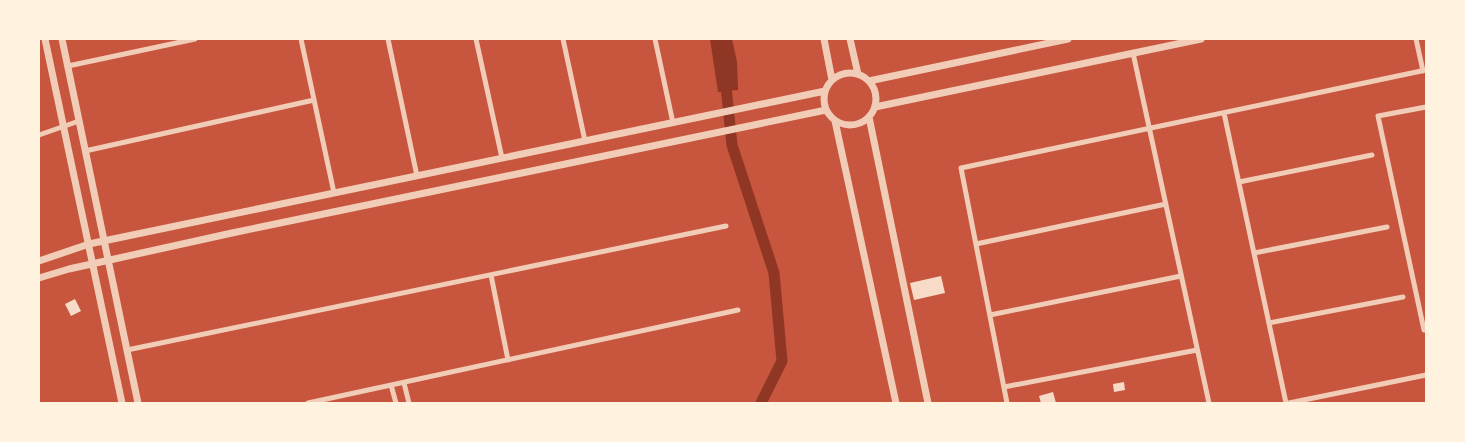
<svg xmlns="http://www.w3.org/2000/svg" width="1465" height="442" font-family="'PT Sans Narrow',sans-serif">
	<style>
		.water { fill: #8f3625 }
		.lines { fill: none; stroke-linecap: round; stroke-linejoin: round }
		.canal { stroke: #8f3625; stroke-width: 11 }
		.building { fill: #f7dbc8 }
		.minor { stroke: #f1ccb7; stroke-width: 5 }
		.tertiary { stroke: #f1ccb7; stroke-width: 7 }
	</style>
	<rect width="100%" height="100%" fill="#c8553d"/>
	<!-- water -->
	<path class="water" d="M710 39H732L737 62 738 90 718 92Z"/>
	<g class="lines">
		<!-- canal -->
		<path class="canal" d="M725 77 732 145 774 273 782 361 761 403"/>
	</g>
	<!-- building -->
	<path class="building" d="M941 276 945 293 914 300 910 283Z
		M75 299 81 311 71 316 65 304Z
		M1124 382 1125 390 1114 392 1113 384Z
		M1053 392 1056 403H1041L1039 396Z"/>
	<g class="lines">
		<!-- minor -->
		<path class="minor" d="M301 39 334 193
			M388 39 417 176
			M476 39 502 158
			M563 39 585 141
			M655 39 673 123
			M1416 39 1423 71
			M1133 53 1209 403
			M68 66 195 39
			M1426 107 1378 116 1424 330 1426 329
			M1224 113 1286 403
			M39 135 79 121
			M85 151 314 100
			M1239 182 1372 155
			M976 244 1166 204
			M1254 253 1387 227
			M491 275 508 360
			M990 315 1181 276
			M1269 323 1403 297
			M127 350 726 226
			M404 383 409 403
			M391 385 396 403
			M1004 387 1197 350
			M308 403 738 310
			M1007 403 961 168 1426 70
			M1289 403 1426 375"/>
		<!-- tertiary -->
		<path class="tertiary" d="M45 39 122 403
			M62 39 138 403
			M824 39 832 80
			M850 39 858 74
			M824 99a26 26 0 1 1 52 0a26 26 0 1 1-52 0Z
			M869 81 1068 39
			M875 107 1201 39
			M869 117 928 403
			M835 121 896 403
			M39 261 89 244 825 91
			M39 278 69 269 232 233 826 110"/>
	</g>
	<!-- border -->
	<rect width="1465" height="442" fill="none" stroke="#fff3e0" stroke-width="80"/>
</svg>
